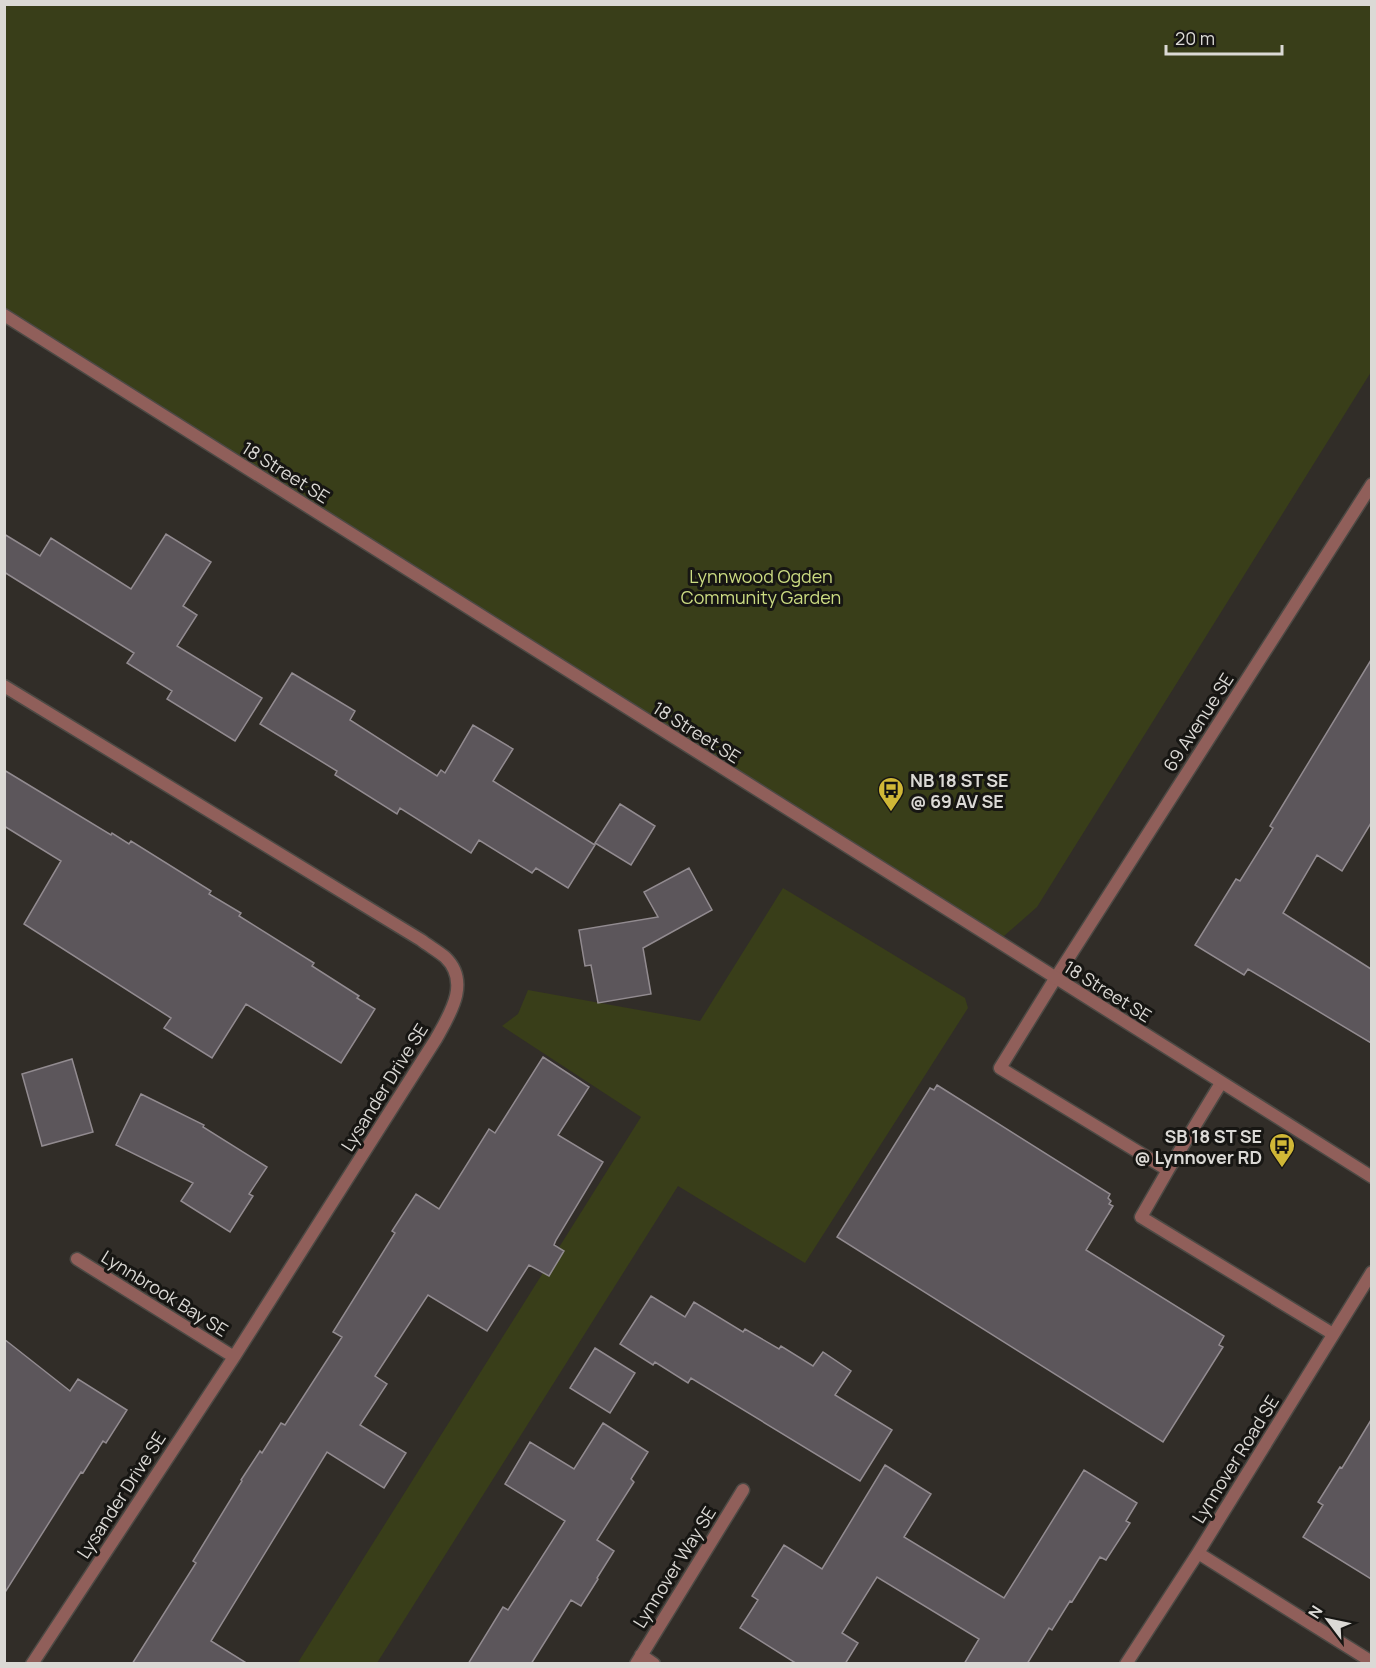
<svg xmlns="http://www.w3.org/2000/svg" width="1376" height="1668" font-family="Manrope,sans-serif">
	<style>
		.green { fill: #393e19 }
		.building { fill: #5c565b; stroke: #928b90; stroke-width: 1.5 }
		.lines { fill: none; stroke-linecap: round; stroke-linejoin: round }
		.service-casing { stroke: #4c4944; stroke-width: 15 }
		.minor-casing { stroke: #4c4944; stroke-width: 15 }
		.tertiary-casing { stroke: #4c4944; stroke-width: 15 }
		.service { stroke: #905f5a; stroke-width: 12 }
		.minor { stroke: #905f5a; stroke-width: 12 }
		.tertiary { stroke: #905f5a; stroke-width: 12 }
		.labels { text-anchor: middle; dominant-baseline: central; stroke-width: 6; stroke-linejoin: round; paint-order: stroke }
		.street-label { font-size: 18px; fill: #dbd9d5; stroke: #171613 }
		.park-label { font-size: 18px; fill: #ccdc82; stroke: #171613 }
		.poi-label { font-size: 18px; font-weight: bold; fill: #dbd9d5; stroke: #171613; text-anchor: start }
	</style>
	<rect width="100%" height="100%" fill="#312d28"/>
	<!-- green -->
	<path class="green" d="M4 5H1371V372L1037 907 997 942 5 315Z
		M783 888 965 998 968 1008 805 1263 678 1186 377 1663 297 1664 641 1117 502 1026 518 1014 528 990 700 1021Z"/>
	<!-- building -->
	<path class="building" d="M4 534 40 556 51 538 131 589 166 534 211 562 183 606 197 615 177 646 262 698 235 741 167 699 172 691 127 663 134 653 4 572Z
		M1371 660V823L1342 871 1317 855 1283 913 1371 969V1043L1248 969 1244 975 1195 945 1236 879 1240 881 1273 828 1270 826Z
		M292 673 355 711 350 720 437 776 441 770 445 773 473 725 513 749 493 781 595 845 568 888 536 868 532 873 479 840 471 853 400 808 397 814 335 775 337 771 260 724Z
		M4 770 111 835 112 833 129 844 131 841 211 891 209 894 241 913 239 916 314 963 312 966 359 996 357 998 375 1009 341 1063 246 1004 212 1058 164 1028 171 1018 24 924 61 861 4 826Z
		M620 804 655 826 631 865 595 843Z
		M689 868 712 910 643 948 651 994 598 1003 591 965 585 966 579 930 658 917 644 892Z
		M543 1057 589 1087 558 1135 603 1162 556 1240 554 1245 564 1251 549 1276 529 1265 487 1331 428 1295 375 1376 387 1384 360 1425 406 1453 384 1488 327 1452 211 1641 248 1664H132L196 1563 193 1561 242 1481 241 1480 260 1451 262 1453 281 1423 285 1425 342 1337 333 1332 395 1233 392 1231 416 1194 439 1209 489 1129 495 1133Z
		M72 1059 93 1132 42 1146 22 1074Z
		M937 1085 1110 1194 1108 1198 1111 1201 1109 1204 1113 1206 1086 1250 1224 1336 1219 1345 1223 1347 1163 1442 837 1237 930 1088 934 1090Z
		M141 1094 204 1125 203 1127 267 1167 249 1194 253 1196 230 1232 181 1201 193 1183 116 1145Z
		M651 1296 685 1317 694 1302 743 1332 745 1329 779 1349 781 1346 813 1366 823 1352 851 1371 835 1395 892 1430 860 1481 691 1378 688 1383 655 1362 653 1365 620 1344Z
		M4 1339 70 1391 78 1379 127 1410 106 1443 103 1441 83 1473 81 1472 4 1594Z
		M595 1348 635 1373 610 1413 570 1388Z
		M1371 1420V1579L1303 1537 1323 1505 1318 1502 1340 1467 1342 1468Z
		M603 1423 648 1452 631 1479 634 1482 597 1540 614 1551 597 1578 598 1579 581 1606 571 1600 531 1664H468L503 1607 508 1610 565 1521 505 1484 530 1442 574 1469Z
		M885 1465 931 1494 904 1537 1004 1598 1084 1470 1137 1503 1126 1521 1130 1523 1106 1560 1100 1557 1072 1602 1070 1601 1052 1630 1049 1628 1027 1664H964L979 1639 877 1577 842 1633 858 1643 845 1664H797L740 1628 758 1600 752 1596 784 1545 822 1569Z"/>
	<g class="lines">
		<defs>
			<path id="service" d="M1055 979 1000 1068 1168 1170 1141 1217 1333 1334
				M1168 1170 1221 1083"/>
			<path id="minor" d="M4 686 421 940C429 946 438 951 445 957 471 982 450 1014 436 1039L234 1357 32 1664
				M1055 979 1372 484
				M77 1259 234 1357
				M1198 1553 1372 1662
				M641 1655 654 1664
				M636 1664 743 1490
				M1126 1664 1198 1553 1372 1272"/>
			<path id="tertiary" d="M4 315 1372 1177"/>
		</defs>
		<!-- service casing -->
		<use href="#service" class="service-casing"/>
		<!-- minor casing -->
		<use href="#minor" class="minor-casing"/>
		<!-- tertiary casing -->
		<use href="#tertiary" class="tertiary-casing"/>
		<!-- service -->
		<use href="#service" class="service"/>
		<!-- minor -->
		<use href="#minor" class="minor"/>
		<!-- tertiary -->
		<use href="#tertiary" class="tertiary"/>
	</g>
	<!-- icons -->
	<defs>
		<symbol id="bus-pin" viewBox="-11 -11 22 30"><path d="M0 17L-7.5 6A9.5 9.5 0 1 1 7.5 6Z" fill="#d0b736" stroke="#171613"/><path d="M-5-6H5V4H4V6H2V4H-2V6H-4V4H-5ZM-3.5-4V0h7V-4ZM-3.5 1.2v1.5H-2V1.2ZM2 1.2v1.5H3.5V1.2Z" fill="#111"/></symbol>
	</defs>
	<g fill-rule="evenodd">
		<use href="#bus-pin" x="876" y="775" width="30" height="40"/>
		<use href="#bus-pin" x="1267" y="1131" width="30" height="40"/>
	</g>
	<g class="labels">
		<!-- street labels -->
		<g class="street-label">
			<text transform="translate(286 472) rotate(32)">18 Street SE</text>
			<text transform="translate(1198 722) rotate(-57)">69 Avenue SE</text>
			<text transform="translate(697 732) rotate(32)">18 Street SE</text>
			<text transform="translate(1108 991) rotate(32)">18 Street SE</text>
			<text transform="translate(384 1087) rotate(-58)">Lysander Drive SE</text>
			<text transform="translate(165 1293) rotate(32)">Lynnbrook Bay SE</text>
			<text transform="translate(1235 1459) rotate(-58)">Lynnover Road SE</text>
			<text transform="translate(121 1495) rotate(-57)">Lysander Drive SE</text>
			<text transform="translate(674 1567) rotate(-58)">Lynnover Way SE</text>
		</g>
		<!-- park labels -->
		<g class="park-label">
			<text x="761" y="576">Lynnwood Ogden<tspan x="761" dy="21">Community Garden</tspan></text>
		</g>
		<!-- poi labels -->
		<g class="poi-label">
			<text x="910" y="780">NB 18 ST SE<tspan x="910" dy="21">@ 69 AV SE</tspan></text>
			<text x="1262" y="1136" text-anchor="end">SB 18 ST SE<tspan x="1262" dy="21">@ Lynnover RD</tspan></text>
		</g>
	</g>
	<!-- border -->
	<rect width="1376" height="1668" fill="none" stroke="#dbd9d5" stroke-width="12"/>
	<!-- north arrow -->
	<g transform="translate(1328 1620) rotate(302)" stroke="#171613" stroke-width="4.5" paint-order="stroke">
	<path d="M0-4.5L10 22L0 15L-10 22Z" fill="#dbd9d5"/>
	<text y="-9" font-size="16" font-weight="bold" text-anchor="middle" fill="#dbd9d5">N</text>
	</g>
	<!-- scale -->
	<path d="M1166 45v9h116v-9" fill="none" stroke="#dbd9d5" stroke-width="3"/>
	<text x="1175" y="45" font-size="18" fill="#dbd9d5" stroke="#171613" stroke-width="4.5" paint-order="stroke">20 m</text>
</svg>
